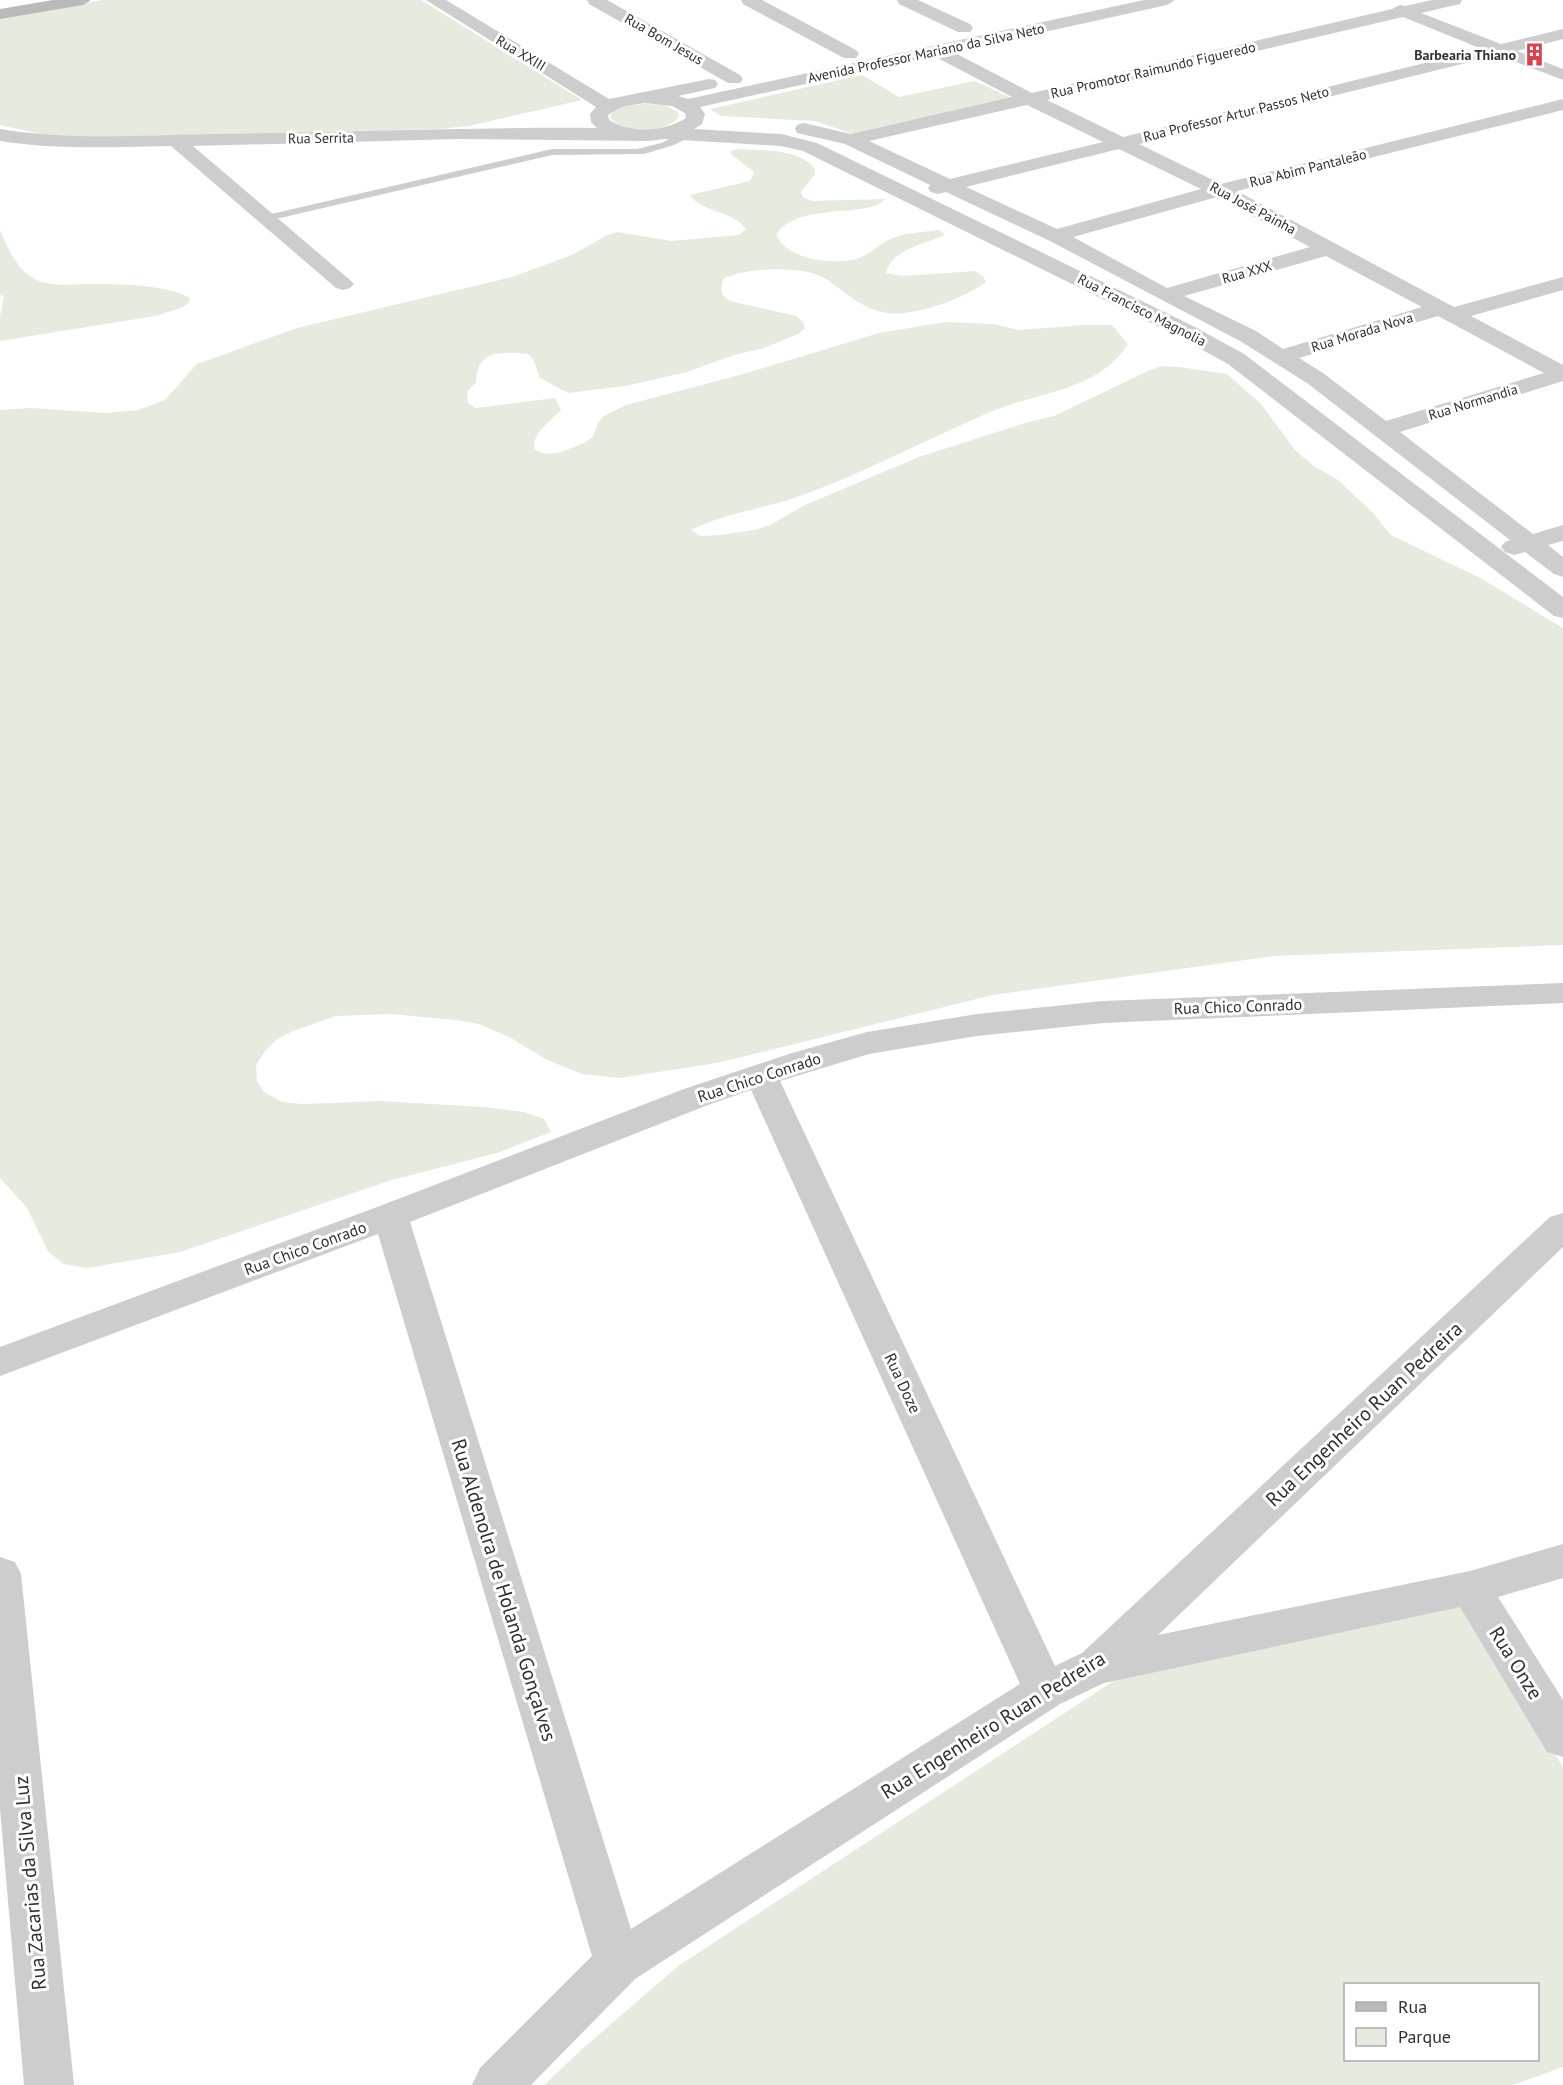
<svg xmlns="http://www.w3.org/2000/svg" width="1563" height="2085" font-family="'PT Sans',sans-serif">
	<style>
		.green { fill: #e5ebdf; fill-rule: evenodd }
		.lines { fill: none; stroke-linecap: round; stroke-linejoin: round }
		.lane { fill: #cdcdcd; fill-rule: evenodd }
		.street { fill: #cdcdcd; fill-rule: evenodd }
		.secondary { fill: #bababa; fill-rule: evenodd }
		.labels { text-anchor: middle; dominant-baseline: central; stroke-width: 6; stroke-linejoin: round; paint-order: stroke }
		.far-street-label { font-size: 14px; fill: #303030; stroke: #fff }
		.far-poi-label { font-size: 14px; font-weight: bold; fill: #303030; stroke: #fff; text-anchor: end }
		.street-label { font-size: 16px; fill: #303030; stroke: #fff }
		.near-street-label { font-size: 20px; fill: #303030; stroke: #fff }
	</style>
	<rect width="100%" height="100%" fill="#fff"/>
	<!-- green -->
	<path class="green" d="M102 0H421L582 100 469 126 439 129 100 137 45 135 0 125V18Z
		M862 75 899 97 975 81 1015 100 856 135 815 121 721 116 710 109Z
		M643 104 664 105 678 112 679 116C668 134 623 134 611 118V114L622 107Z
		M740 149C764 151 799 148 815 169V174L801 192 803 197 812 201 885 199C871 219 796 201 776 235 788 260 831 265 856 259 869 255 877 246 888 240 901 233 924 232 939 230L945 235C924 244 892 249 886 273L902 276 975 271 983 276 986 282C963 299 911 319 882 312 860 307 844 291 826 279 805 265 744 267 723 279 721 291 720 295 730 301L796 316 803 322 805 328 798 334 764 348 734 355 687 372 625 386 568 393 540 378 533 359 528 354C501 352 477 349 476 382L467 392 468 403 476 408 555 398 561 410C551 421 530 434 535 450L546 454 561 452 584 443 593 437 598 423 604 416 626 405 747 373 879 333 946 322 994 324 1018 330 1083 325H1112L1128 344C1098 392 1035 392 988 413 925 440 864 473 800 496 764 509 724 513 691 530L701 536 720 535 754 530 770 525 805 505 919 457 1025 423 1054 416 1150 370 1162 366 1179 367 1227 374 1261 404 1295 450 1315 467 1338 480 1372 512 1391 535 1482 579 1563 628V945L1274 956 993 995 717 1063 619 1078 582 1074 547 1060 511 1038 479 1024 456 1020 390 1014 336 1016 293 1031 277 1039 265 1051 256 1065 257 1081 264 1092 282 1102 302 1104 380 1101 483 1107 524 1112 544 1119 551 1132 497 1153 392 1180 180 1252 88 1268 63 1264 48 1251 27 1208 0 1178V410L30 408 107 413 138 410 165 400 197 364 297 328 512 277 572 255 607 235 618 232 671 241 739 235 746 229C732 210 700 212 690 195L750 181 754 172 732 155 730 151Z
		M0 230C7 246 15 266 30 276 46 288 70 284 89 284 117 284 166 284 190 298L189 303 181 308 155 316 0 341V316L4 296 0 295Z
		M1460 1601 1563 1767V2067L1513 2085H544L580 2051 678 1966 1135 1667ZM1346 1984H1538V2060H1346Z"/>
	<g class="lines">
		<!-- lane -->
		<path class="lane" d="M686 132 695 134 674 145 644 154 552 155 267 221 262 218 267 215 552 149H637L661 143Z"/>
		<!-- street -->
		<path class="street" d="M426 0H446L609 99 709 79 715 80 718 84 715 88 678 96 688 99 1144 0H1175L1167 5 953 52 1032 93 1392 9 1400 5 1405 6 1432 0H1462L1460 4 1421 13 1501 44 1563 29V39L1517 51 1563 69V80L1498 55 1139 144 1221 184 1563 99V110L1237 191 1454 307 1563 277V290L1471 316 1563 365V381L1400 432 1533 534 1563 525V541L1548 545 1563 557V577L1554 574 1525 552 1514 555 1505 552 1501 547 1505 542 1510 540 1307 383 1240 341 1048 240 946 192 938 194 931 192 928 188 930 185 845 144 797 133 795 129 797 125 804 123 851 134 1012 97 934 56 700 107 705 114 702 124 694 129 781 134 817 143 1195 327 1244 354 1563 597V618L1554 616 1228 364 1179 337 803 151 781 146 665 139 648 141 459 139 193 146 350 280 354 284 350 288 343 290 336 288 171 146C113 147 57 150 0 141V129C70 141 143 135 214 134 342 132 469 127 597 128L591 122 590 114 596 107ZM1403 17 1482 49 1123 137 1047 100ZM644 103 672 106 685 113 686 118C664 132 632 134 609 120L608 115 622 107ZM1027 105 1103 142 950 179 869 141ZM1119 149 1201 189 1057 229 966 187ZM1217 197 1310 247 1167 288 1073 237ZM1326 256 1422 307 1283 349 1256 331 1184 296ZM1438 316 1544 373 1386 421 1323 373 1299 358Z
			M587 0H607L740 75 743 79 740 83H728L589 4Z
			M741 0H762L856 50 859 54 856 58H844L743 4Z
			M897 0H918L970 24 973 28 970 32H958L899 4Z
			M1563 983V1003L1103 1023 977 1036 869 1054 780 1081 1055 1666 1082 1653 1550 1217 1563 1213V1247L1158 1635 1470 1571 1563 1544V1578L1498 1597 1563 1700V1757L1547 1752 1460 1607 1104 1683 1060 1704 635 1979 531 2085H472L480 2068 592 1956 378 1234 0 1376V1347L377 1207 684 1089 792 1053 867 1032 977 1014 1103 1001ZM751 1090 1020 1684 631 1929 410 1222 708 1105Z
			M0 1557 15 1562 21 1574 74 2085H24L0 1809Z"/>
		<!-- secondary -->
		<path class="secondary" d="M53 0H91L83 5 0 19V9Z"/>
	</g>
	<!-- icons -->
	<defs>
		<symbol id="building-bare" viewBox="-9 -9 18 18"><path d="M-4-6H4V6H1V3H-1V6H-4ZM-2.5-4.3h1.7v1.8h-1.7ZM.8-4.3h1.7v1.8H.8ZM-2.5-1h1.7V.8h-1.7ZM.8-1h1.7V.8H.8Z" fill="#d5434d" stroke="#fff" stroke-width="2.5" paint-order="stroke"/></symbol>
	</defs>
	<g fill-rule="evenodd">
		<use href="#building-bare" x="1518" y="38" width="33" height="33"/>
	</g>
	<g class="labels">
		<!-- far-street labels -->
		<g class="far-street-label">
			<text transform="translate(664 39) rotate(30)">Rua Bom Jesus</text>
			<text transform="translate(521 53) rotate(31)">Rua XXIII</text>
			<text transform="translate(926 53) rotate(-12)">Avenida Professor Mariano da Silva Neto</text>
			<text transform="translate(1153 70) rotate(-13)">Rua Promotor Raimundo Figueredo</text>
			<text transform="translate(1236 114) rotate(-14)">Rua Professor Artur Passos Neto</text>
			<text transform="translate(321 138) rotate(-1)">Rua Serrita</text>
			<text transform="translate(1308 168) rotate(-14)">Rua Abim Pantaleão</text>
			<text transform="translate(1253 208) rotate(28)">Rua José Painha</text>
			<text transform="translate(1247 272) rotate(-16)">Rua XXX</text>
			<text transform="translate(1142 310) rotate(27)">Rua Francisco Magnolia</text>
			<text transform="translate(1362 332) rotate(-17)">Rua Morada Nova</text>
			<text transform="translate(1473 402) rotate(-17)">Rua Normandia</text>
		</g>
		<!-- far-poi labels -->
		<g class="far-poi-label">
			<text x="1516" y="55">Barbearia Thiano</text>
		</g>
		<!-- street labels -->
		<g class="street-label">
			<text transform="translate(1238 1006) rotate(-2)">Rua Chico Conrado</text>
			<text transform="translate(759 1077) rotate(-18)">Rua Chico Conrado</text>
			<text transform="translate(305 1248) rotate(-20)">Rua Chico Conrado</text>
			<text transform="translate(903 1383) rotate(65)">Rua Doze</text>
		</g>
		<!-- near-street labels -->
		<g class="near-street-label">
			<text transform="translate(1364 1414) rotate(-43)">Rua Engenheiro Ruan Pedreira</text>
			<text transform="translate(504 1590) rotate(73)">Rua Aldenolra de Holanda Gonçalves</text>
			<text transform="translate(1516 1663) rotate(58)">Rua Onze</text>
			<text transform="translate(993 1725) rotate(-32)">Rua Engenheiro Ruan Pedreira</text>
			<text transform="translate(30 1883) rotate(-95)">Rua Zacarias da Silva Luz</text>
		</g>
	</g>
	<!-- legend -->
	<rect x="1344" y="1983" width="195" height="78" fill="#ffffff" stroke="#acacac" stroke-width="1.5"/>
	<rect x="1356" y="2002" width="30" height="9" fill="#bababa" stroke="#acacac" stroke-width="1.5"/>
	<text x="1398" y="2013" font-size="18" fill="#303030">Rua</text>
	<rect x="1356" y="2028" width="30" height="18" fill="#e5ebdf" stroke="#acacac" stroke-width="1.5"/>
	<text x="1398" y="2043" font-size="18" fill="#303030">Parque</text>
</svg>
